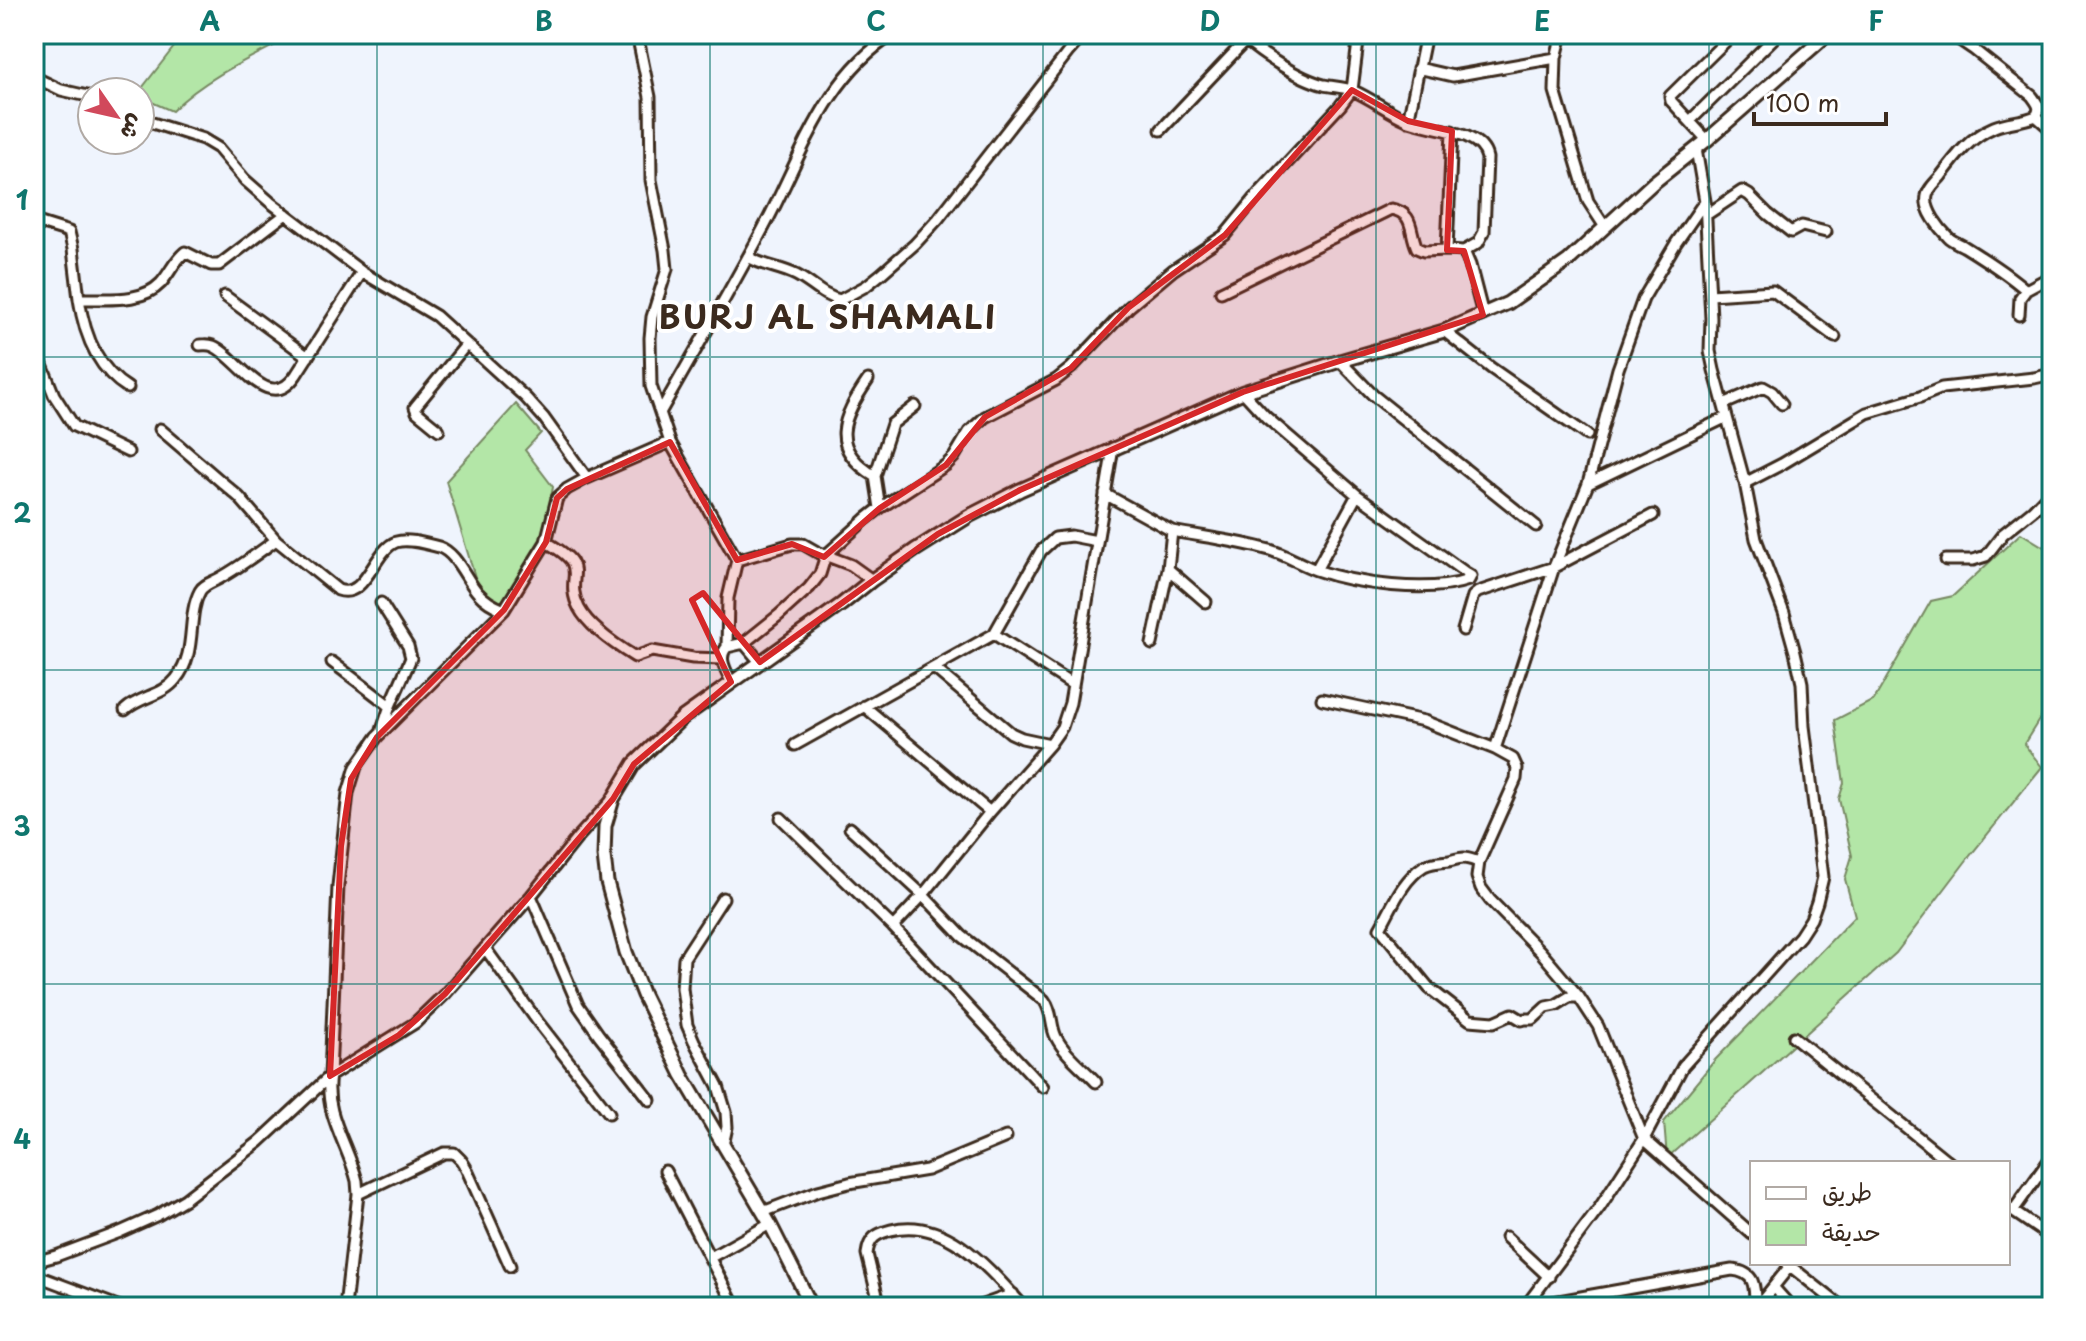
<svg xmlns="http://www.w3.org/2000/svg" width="2086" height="1341" font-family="'Playpen Sans','Playpen Sans Arabic',sans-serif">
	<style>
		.green { fill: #b3e6a7; stroke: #778862; stroke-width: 2 }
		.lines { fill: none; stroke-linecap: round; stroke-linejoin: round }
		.minor-casing { stroke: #3b2a1e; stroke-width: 15 }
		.major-casing { stroke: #3b2a1e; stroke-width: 17 }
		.minor { stroke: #fff; stroke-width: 9 }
		.major { stroke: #fff; stroke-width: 11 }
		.marked { fill: #d62828; fill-opacity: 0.2; stroke: #d62828; stroke-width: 6; stroke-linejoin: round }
		.grid { fill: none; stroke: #0f766e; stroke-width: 2; stroke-opacity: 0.55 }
		.labels { text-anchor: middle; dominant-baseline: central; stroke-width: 8; stroke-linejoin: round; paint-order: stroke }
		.district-label { font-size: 32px; font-weight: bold; letter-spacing: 2px; fill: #3b2a1e; stroke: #fff }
		.neatline { fill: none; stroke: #0f766e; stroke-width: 3 }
		.grid-label { font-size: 26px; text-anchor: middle; font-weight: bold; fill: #0f766e }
	</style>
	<rect width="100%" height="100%" fill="#eff4fd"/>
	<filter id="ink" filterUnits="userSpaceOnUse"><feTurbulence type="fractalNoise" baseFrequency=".0125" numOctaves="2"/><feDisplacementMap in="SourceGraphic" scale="16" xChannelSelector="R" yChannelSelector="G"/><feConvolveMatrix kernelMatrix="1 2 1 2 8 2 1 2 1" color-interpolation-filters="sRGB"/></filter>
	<g filter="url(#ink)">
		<!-- green -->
		<path class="green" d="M181 34H297C256 55 204 78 172 111L140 97 139 92 177 43Z
			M516 404 541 433 525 450 553 487 543 539 503 605 478 587 446 481Z
			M2021 533 2052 552V699L2024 744 2042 767 1969 857 1896 953 1667 1158 1664 1122 1715 1060 1855 916 1845 879 1852 856 1839 799 1844 783 1835 720 1874 700 1931 601 1953 596Z"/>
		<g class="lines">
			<defs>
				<path id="minor" d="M637 34 650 97 651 180 665 250 667 269 652 317 650 338 651 386 670 442 737 560 728 598 727 647C717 658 726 670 731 682
					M861 34 879 43
					M1240 34C1256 52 1300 79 1324 85 1333 87 1344 87 1354 91 1372 99 1389 112 1407 120 1429 130 1481 129 1487 158L1484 232 1478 243 1464 251
					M1562 34 1556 58 1555 91 1588 201 1605 227
					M1951 34 1973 49 2032 96C2037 103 2042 108 2036 116L2052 130
					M1418 68 1453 76 1556 58
					M34 77 61 90 92 97
					M2036 116C2023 122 2008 121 1994 127 1970 137 1956 156 1941 176 1936 182 1928 189 1927 196 1924 210 1940 229 1949 238 1954 242 1960 244 1965 247 1986 260 2008 274 2026 290L2052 276
					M140 119 203 139 218 148 245 180 270 202 362 272 436 316 526 398 544 418 587 478
					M1408 121 1426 34
					M1690 121 1778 34
					M1161 130 1246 40
					M1452 131 1447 250 1464 251 1470 265 1483 315
					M1707 140 1671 101 1670 96 1733 34
					M1706 215 1742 191 1749 195 1768 214 1791 232 1802 226 1826 232
					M34 221 69 232 73 249 79 299C105 298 141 304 161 283 170 273 174 261 185 252L211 265H219L286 214
					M748 257C763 266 780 267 796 275 812 283 822 296 840 300L866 286 881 274 915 244 938 219 1069 51 1084 34
					M1221 292 1391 209C1415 213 1409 231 1417 248L1424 251 1447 250
					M1710 295 1773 291 1835 337
					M225 296 308 357
					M79 299C84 333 97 369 128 388
					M2019 315 2020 298 2026 290
					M1444 331 1491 368 1587 435
					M34 345 54 395 74 426 128 452
					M200 345C205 345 208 344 213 346 238 356 268 416 296 375L362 272
					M1340 361 1373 395 1536 526
					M868 380C842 418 828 448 875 476
					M1724 404 1763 387 1772 392 1782 404
					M661 411C695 351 730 291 763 229 800 161 824 76 894 34
					M160 429 239 497 276 540 338 590C366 600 374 550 396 542 408 538 427 544 439 547 457 553 466 580 478 593 485 601 494 606 504 610
					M439 430 417 412 415 407 466 345
					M1745 483 1782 464 1867 413 1920 397 1942 388 2034 378 2052 374
					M1588 484 1727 417
					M1105 494 1172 531 1168 569 1152 644
					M880 508 875 476 892 424 915 406
					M1172 531C1204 537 1238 541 1270 550 1286 555 1300 564 1316 570 1355 584 1429 594 1469 580L1471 576 1466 573 1357 495 1266 417 1243 392
					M546 542C595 569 562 574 579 608 589 627 617 646 635 657L652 651 693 658 722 659
					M737 560 792 544H803L817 552 851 565 872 580
					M1946 560H1973L1986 556 2003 534 2033 510 2052 490
					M1168 569 1206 602
					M1316 570 1357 495
					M381 603 408 646 411 658 390 706 382 730
					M1463 630 1473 596 1478 592 1554 567 1653 515
					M994 634 1073 685
					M744 643 779 615 809 588 820 574 826 555 866 519 880 508 946 465 954 457 969 432 985 417 1056 380 1071 368 1129 307 1173 270 1225 235 1260 192 1340 106 1352 90 1359 34
					M727 647 744 643 760 662
					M332 662 390 706
					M934 668 1011 733 1022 738 1050 744
					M1322 699 1424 721 1495 749 1513 759 1517 768 1516 779 1479 862 1477 877 1481 888 1490 900 1540 951 1579 997 1598 1026 1644 1139 1752 1234
					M864 706 990 812
					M125 710C140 696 163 696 176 679 198 652 186 617 200 591 204 584 213 582 220 578 240 567 258 553 276 540
					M795 745 994 634 1041 551 1055 538 1071 536 1097 541
					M1495 749 1554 567 1588 484 1618 369 1643 299 1676 243 1705 201
					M781 818 893 927 923 895 990 812 1050 744 1062 727 1070 703 1113 448
					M850 828 923 895 962 936 1044 1000C1053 1012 1050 1025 1056 1037 1065 1055 1083 1068 1096 1082
					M1479 862C1463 857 1465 857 1449 861 1440 862 1432 862 1424 866 1402 880 1392 907 1380 928L1429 988 1470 1020 1494 1022 1512 1014 1522 1020 1525 1019H1533L1546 1007 1556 1005 1569 997H1579
					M531 896 578 1005 599 1035 650 1100
					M723 898 684 958 682 988 687 1025 694 1041 718 1086 726 1112 727 1127 723 1145
					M893 927 1043 1087
					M485 948 538 1022 609 1113
					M1794 1037 1950 1163
					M665 1171 735 1307
					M358 1194 444 1153H454L461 1160 466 1168 510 1266
					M2008 1208 2052 1238
					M2013 1211 2052 1156
					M763 1212 818 1191 849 1183 927 1170 1006 1137
					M1506 1237 1549 1277
					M711 1257 770 1224
					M34 1262 56 1256 120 1232 158 1215 185 1199 259 1142 330 1076 415 1023 445 994 531 896 578 837 612 800
					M1790 1266 1842 1307
					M34 1273 43 1278 120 1307
					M1774 1288 1791 1307
					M1553 1302 1732 1270C1756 1272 1755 1287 1755 1307
					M345 1307 358 1194 357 1181C349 1147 323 1112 330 1076L338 886 348 793 356 767 377 737 504 610 546 542 557 498 567 489 587 478 670 442
					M880 1307 867 1254C869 1238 876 1234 891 1230 947 1216 991 1271 1024 1307
					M977 1307 1013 1294
					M1525 1307 1600 1207 1644 1139 1683 1066 1800 936 1811 919 1817 902 1823 877 1804 726 1802 683 1795 652 1784 613 1756 539 1745 483 1714 370 1710 351 1711 318 1705 201 1696 149
					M1757 1307 1790 1266 1787 1263"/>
				<path id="major" d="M812 1307 770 1224 682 1075 643 995 626 952 607 882 604 856 605 826 613 799 634 764 682 718 842 604 872 580 915 550 969 516 1020 490 1243 392 1340 361 1444 331 1508 303 1568 261 1653 183 1707 140 1828 34"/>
			</defs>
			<!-- minor casing -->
			<use href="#minor" class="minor-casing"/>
			<!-- major casing -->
			<use href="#major" class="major-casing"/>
			<!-- minor -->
			<use href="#minor" class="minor"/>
			<!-- major -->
			<use href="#major" class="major"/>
		</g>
	</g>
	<!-- marked area -->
	<path class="marked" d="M1352 90 1408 121 1452 131 1447 250 1464 251 1483 315 1243 392 1020 490 938 534 760 662 703 593 692 600 731 682 634 764 613 799 445 994 399 1035 330 1076 341 846 351 779 377 737 504 610 546 542 557 498 567 489 670 442 737 560 792 544 824 557 880 508 946 465 985 417 1071 368 1129 307 1225 235Z"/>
	<!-- grid -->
	<path class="grid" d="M377 34V1307M710 34V1307M1043 34V1307M1376 34V1307M1709 34V1307M34 357H2052M34 670H2052M34 984H2052"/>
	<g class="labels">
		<!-- district labels -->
		<g class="district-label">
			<text x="828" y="316">BURJ AL SHAMALI</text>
		</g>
	</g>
	<!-- margin -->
	<rect width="2086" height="1341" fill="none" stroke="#fff" stroke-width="88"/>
	<!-- legend -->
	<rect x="1750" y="1161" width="260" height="104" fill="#ffffff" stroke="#b1aaa5" stroke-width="2"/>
	<rect x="1766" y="1187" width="40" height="12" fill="#ffffff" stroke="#b1aaa5" stroke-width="2"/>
	<text x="1822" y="1201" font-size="24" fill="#3b2a1e">طريق</text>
	<rect x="1766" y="1221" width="40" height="24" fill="#b3e6a7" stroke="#b1aaa5" stroke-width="2"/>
	<text x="1822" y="1241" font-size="24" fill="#3b2a1e">حديقة</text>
	<!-- north arrow -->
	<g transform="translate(116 116) rotate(124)"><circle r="38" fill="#ffffff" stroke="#b1aaa5" stroke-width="2"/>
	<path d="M0-6L14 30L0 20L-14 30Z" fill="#d1495b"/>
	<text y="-12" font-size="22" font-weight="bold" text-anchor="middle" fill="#3b2a1e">ش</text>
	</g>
	<!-- scale -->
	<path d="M1754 112v12h132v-12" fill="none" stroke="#3b2a1e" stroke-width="4"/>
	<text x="1766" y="112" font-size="24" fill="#3b2a1e" stroke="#ffffff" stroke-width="6" paint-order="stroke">100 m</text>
	<rect x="44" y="44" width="1998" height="1253" class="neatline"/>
	<g class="grid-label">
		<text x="210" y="31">A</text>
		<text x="544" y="31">B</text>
		<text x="876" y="31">C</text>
		<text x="1210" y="31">D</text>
		<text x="1542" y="31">E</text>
		<text x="1876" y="31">F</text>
		<text x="22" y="210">1</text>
		<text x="22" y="523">2</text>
		<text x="22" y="836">3</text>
		<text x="22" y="1149">4</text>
	</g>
</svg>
